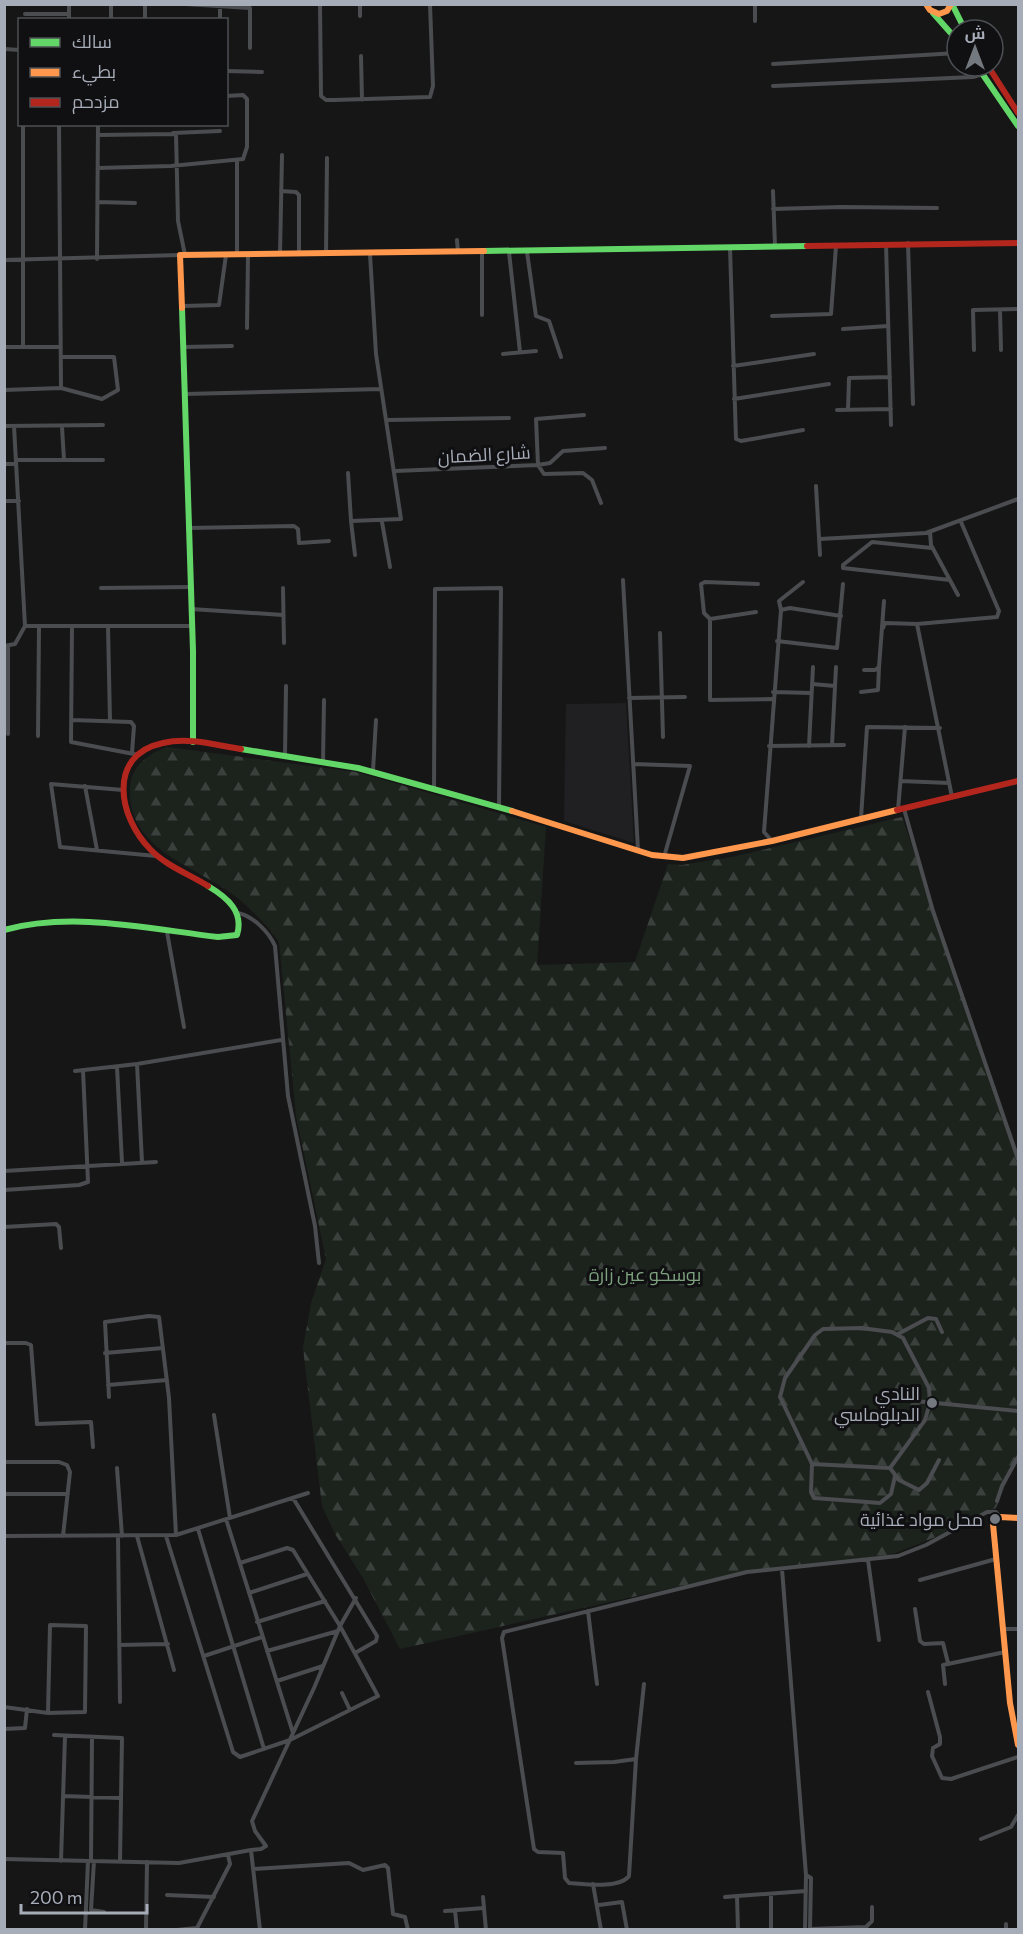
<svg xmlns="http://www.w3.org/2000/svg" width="1023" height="1934" font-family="Commissioner,Cairo,sans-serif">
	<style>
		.built { fill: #202022 }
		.forest { fill: url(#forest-firs) }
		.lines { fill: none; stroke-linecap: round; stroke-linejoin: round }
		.street { stroke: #4a4c4f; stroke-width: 4 }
		.fast { stroke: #63d668; stroke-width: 6 }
		.slow { stroke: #ff974d; stroke-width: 6 }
		.jam { stroke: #b3261e; stroke-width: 6 }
		.poi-dot { fill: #74787f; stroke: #101012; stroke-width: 2 }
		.labels { text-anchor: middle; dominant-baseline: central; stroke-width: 6; stroke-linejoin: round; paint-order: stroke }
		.street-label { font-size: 18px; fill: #a7adb8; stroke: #101012 }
		.park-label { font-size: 18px; fill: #7ea37f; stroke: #101012 }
		.poi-label { font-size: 18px; fill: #a7adb8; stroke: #101012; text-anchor: end }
	</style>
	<defs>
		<pattern id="forest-firs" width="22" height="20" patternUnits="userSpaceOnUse" patternTransform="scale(1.5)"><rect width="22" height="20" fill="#1c231d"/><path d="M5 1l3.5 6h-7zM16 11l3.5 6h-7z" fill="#3a403c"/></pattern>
	</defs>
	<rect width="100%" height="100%" fill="#161616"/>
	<!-- built -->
	<path class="built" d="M626 703 634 843 564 821 566 704Z"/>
	<!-- forest -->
	<path class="forest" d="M167 747 356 772 546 827 537 965 635 962 668 864 682 865 732 857 902 817 1018 1152V1456L996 1508 943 1534 883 1558 753 1570 400 1649 363 1578 335 1534 322 1506 303 1348 311 1303 326 1259 296 1116 279 942C271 929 248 906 235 896 195 865 127 850 130 788 131 766 148 754 167 747Z"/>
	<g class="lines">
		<!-- street -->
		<path class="street" d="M69 4V20
			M145 4V20
			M185 4 250 8V48
			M320 4 321 96 326 100H334L430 97 433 86 430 4
			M755 4V21
			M220 5V20
			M25 14H69
			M360 16V4
			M111 20V4
			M4 49 20 50
			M361 56 362 100
			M773 64 957 53
			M226 71 262 72
			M773 86 973 77 983 74
			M23 124V347
			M173 133 220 131
			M98 135 176 134 178 221 185 255
			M237 161V255
			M98 168 171 166 243 159 247 147V99L243 95 226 96
			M281 191 296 192 299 195V253
			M773 191 775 246
			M98 202 135 203
			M773 209 841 207 937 208
			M457 240 458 252
			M908 243 913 404
			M886 244 891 425
			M730 248 736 439 741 441 803 430
			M482 252V315
			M509 252 520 352
			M527 252 536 316 549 321 561 357
			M326 253 327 158
			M280 254 282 155
			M97 259 98 124
			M4 260 180 255
			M183 306 219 305 226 255
			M1000 310 1001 350
			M772 316 831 314 836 246
			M247 328 248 255
			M843 329 888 326
			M4 347H61
			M184 347 232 346
			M974 350 973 310 1018 309
			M503 354 536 351
			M733 366 814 354
			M61 388 102 399 118 390 114 357H61
			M4 390 61 388 59 124
			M185 394 381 389
			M734 399 829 384
			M837 410 891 409
			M848 410 849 378 890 377
			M584 415 536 419 538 465 544 474 583 473 592 480 601 503
			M387 420 509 418
			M4 426 103 425
			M62 427 64 460
			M16 460H103
			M4 464H16
			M395 471 538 465 550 463 563 451 605 448
			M348 473 351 521
			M816 486 820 555
			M4 501H19
			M382 522 390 567
			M188 528 294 526 298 529 299 543 329 541
			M930 532 931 545 958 595
			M820 539 926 533 1018 499
			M932 548 872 542 843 565V568L950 580
			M355 555 351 521 401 519 376 354 370 254
			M623 580 638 850
			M101 588 191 587
			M283 588 284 643
			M191 609 283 615
			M781 610 779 601 803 582
			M756 612 710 619 704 613 701 584 705 582 758 584
			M710 619V700L772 699
			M917 624 952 797
			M25 626H192
			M72 626 71 742 139 755
			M108 626 110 721
			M883 628 885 623 917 624 997 617 999 611 961 522
			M660 633 663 737
			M777 641 837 648 843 584
			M4 646 15 644 25 626 14 426
			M864 670H875L879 667 884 601
			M812 684 835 686
			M773 692 811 693
			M861 692 878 690 879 667
			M629 698 685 697
			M72 720 131 722 134 726 132 753
			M8 734V646
			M38 736 39 627
			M832 745 836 667
			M769 746 844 745
			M809 746 813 667
			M285 756 286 686
			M323 762 324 700
			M634 764 690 766 664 857
			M373 771 376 720
			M901 781 949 783
			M85 786 97 850
			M434 788 435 589 501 588 499 808
			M123 790 51 784 60 847 156 856
			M904 809 933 911 1018 1159
			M898 810 905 727
			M861 818 867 727 940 728
			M772 841 764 832 781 610 790 608 841 616
			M238 913C253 916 269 932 275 946L288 1096 315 1226 319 1263
			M167 932 184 1027
			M137 1064 142 1162
			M117 1067 122 1163
			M75 1071 137 1064 281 1040
			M4 1171 156 1162
			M4 1190 79 1185 88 1182 83 1070
			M4 1227 56 1224 59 1227 61 1248
			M898 1334 928 1318 936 1319 942 1332
			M4 1343H26L31 1345 37 1424 91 1422 93 1447
			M105 1353 163 1348
			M108 1385 167 1380
			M109 1397 105 1322 149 1316 159 1317 169 1398 176 1535
			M905 1400 1018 1411
			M214 1415 230 1518
			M4 1462H59L67 1465 70 1472 63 1536
			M812 1464 890 1468 925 1420 930 1403 929 1388 903 1338 892 1332 861 1328 823 1329 815 1335 785 1378 780 1397 812 1464 811 1492 814 1498 880 1503 891 1494 895 1476
			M117 1468 122 1536
			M890 1468 899 1480 919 1490 927 1483 939 1460
			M4 1494H68
			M293 1498 377 1636 376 1641 355 1653
			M997 1501 1002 1486 1018 1457
			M226 1519 293 1733
			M198 1529 264 1749
			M4 1536 176 1535 308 1493
			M118 1536 120 1702
			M137 1536 174 1670
			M166 1536 233 1752 240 1757 290 1740 378 1696 340 1626 293 1550 287 1548 240 1563
			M868 1560 879 1640
			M782 1569 806 1875 805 1930
			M920 1580 996 1559
			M249 1593 307 1574
			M915 1609 920 1641 924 1644 943 1643 948 1663
			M588 1611 597 1684
			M257 1622 325 1601
			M1003 1629H1018
			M119 1645 168 1644
			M267 1651 338 1631
			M204 1656 262 1637
			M277 1681 323 1666
			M644 1684 636 1759 629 1876C619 1889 584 1884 569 1883L565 1878 563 1853 538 1852 534 1849 502 1638 504 1632 747 1572 898 1556 926 1545 987 1512H996L1000 1517
			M945 1684 943 1665 1005 1652
			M928 1692 940 1737V1744L933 1748 932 1756 942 1778 951 1779 1018 1757
			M342 1693 350 1710
			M4 1707 48 1713 85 1712 86 1626 50 1625 48 1713
			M4 1729 25 1728 27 1709
			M54 1735 122 1738 120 1861
			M576 1763 614 1762 636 1759
			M63 1796 120 1798
			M981 1839 1011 1827 1018 1815
			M251 1850 261 1849 266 1846 255 1831 252 1821 314 1688 340 1626 356 1598
			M4 1859 179 1863 251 1850 260 1930
			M61 1861 65 1736
			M91 1861 92 1737
			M94 1861 91 1910 104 1912
			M253 1869 349 1863 363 1870 385 1865 388 1868 393 1914 405 1917 408 1930
			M806 1875 811 1878 810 1928
			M593 1884 601 1930
			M167 1895 214 1897
			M483 1897 486 1930
			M725 1897 737 1896
			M599 1905 622 1902 627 1930
			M455 1910 457 1930
			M445 1911 484 1908
			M1006 1924V1930
			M810 1929 866 1927 872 1921V1907
			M85 1930 88 1861
			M146 1930 147 1862
			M177 1930 196 1928
			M196 1930 230 1864 228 1855
			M738 1930 737 1896 806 1891
			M771 1930V1894"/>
		<!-- fast -->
		<path class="fast" d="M952 4 965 30
			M933 13 957 40
			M977 66 1018 126
			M484 251 807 246
			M182 308 193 651V742
			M241 749 358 768 512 811
			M4 930C73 911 149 929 218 937L237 935C244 912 228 898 208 886"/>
		<!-- slow -->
		<path class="slow" d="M926 4 930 10 939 14 947 11 951 4
			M182 308 180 255 484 251
			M512 811 652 855 683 858 772 841 897 810
			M1018 1518 1000 1517 993 1524 1010 1703 1018 1745"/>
		<!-- jam -->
		<path class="jam" d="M988 66 1018 113
			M807 246 1018 243
			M897 810 1018 781
			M208 886C189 874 166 866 150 849 119 818 106 755 163 743 189 737 215 745 241 749"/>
	</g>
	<!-- markers -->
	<g class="poi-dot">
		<circle cx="932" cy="1403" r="6"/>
		<circle cx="995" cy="1519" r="6"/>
	</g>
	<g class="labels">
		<!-- street labels -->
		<g class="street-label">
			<text transform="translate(484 454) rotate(-3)">شارع الضمان</text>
		</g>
		<!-- park labels -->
		<g class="park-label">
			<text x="645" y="1274">بوسكو عين زارة</text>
		</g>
		<!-- poi labels -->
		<g class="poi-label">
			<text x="920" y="1393">النادي<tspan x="920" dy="21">الدبلوماسي</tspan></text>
			<text x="983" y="1519">محل مواد غذائية</text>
		</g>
	</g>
	<!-- border -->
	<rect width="1023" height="1934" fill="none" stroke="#a7adb8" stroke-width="12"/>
	<!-- legend -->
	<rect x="18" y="18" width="210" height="108" fill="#101012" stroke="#4c4f54" stroke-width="1.5"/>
	<rect x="30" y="38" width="30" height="9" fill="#63d668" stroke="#4c4f54" stroke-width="1.5"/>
	<text x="72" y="48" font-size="18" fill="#a7adb8">سالك</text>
	<rect x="30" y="68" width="30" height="9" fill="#ff974d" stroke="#4c4f54" stroke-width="1.5"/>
	<text x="72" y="78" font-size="18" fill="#a7adb8">بطيء</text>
	<rect x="30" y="98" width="30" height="9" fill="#b3261e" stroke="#4c4f54" stroke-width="1.5"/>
	<text x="72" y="108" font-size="18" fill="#a7adb8">مزدحم</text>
	<!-- north arrow -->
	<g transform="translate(975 48)"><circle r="28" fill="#101012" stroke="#4c4f54" stroke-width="1.5"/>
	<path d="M0-4.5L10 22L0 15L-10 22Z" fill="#74787f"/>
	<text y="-9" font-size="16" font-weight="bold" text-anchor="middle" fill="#a7adb8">ش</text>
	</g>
	<!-- scale -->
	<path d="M21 1904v9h126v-9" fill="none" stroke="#a7adb8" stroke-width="3"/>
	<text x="30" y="1904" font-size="18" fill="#a7adb8" stroke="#101012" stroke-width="4.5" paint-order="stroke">200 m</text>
</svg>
